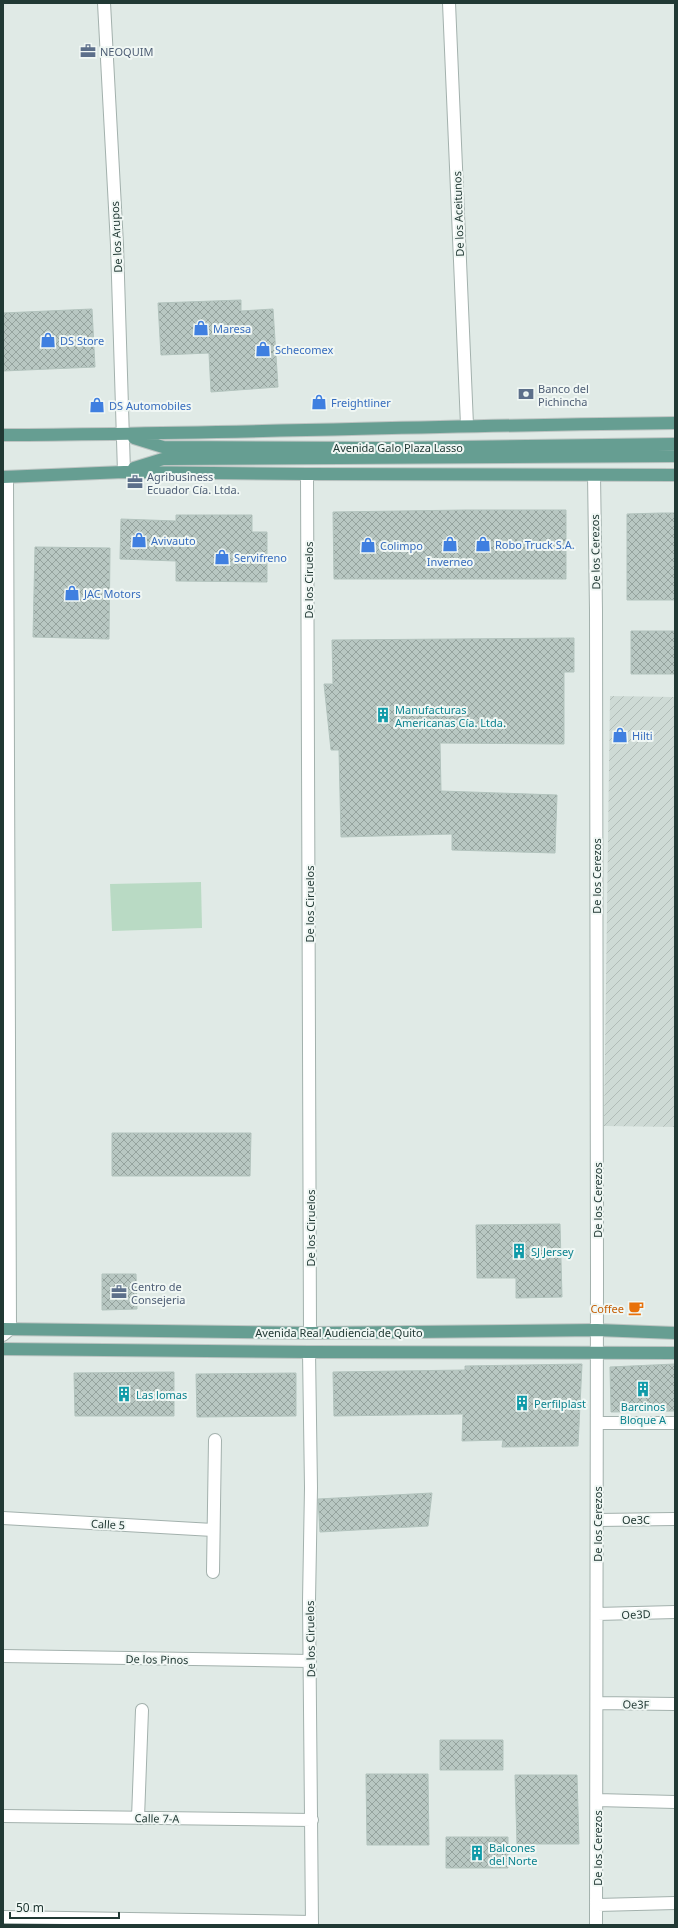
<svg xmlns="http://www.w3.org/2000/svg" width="678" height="1928" font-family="'Noto Sans',sans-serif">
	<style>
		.industrial { fill: url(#industrial-furrows) }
		.park { fill: #b9dac4 }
		.building { fill: url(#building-cross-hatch); stroke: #b2c3bd }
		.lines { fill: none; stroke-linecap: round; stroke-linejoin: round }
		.minor-casing { stroke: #a3b1ad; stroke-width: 14 }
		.major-casing { stroke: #bcc4c2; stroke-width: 14 }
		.minor { stroke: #fff; stroke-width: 12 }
		.major { stroke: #669e92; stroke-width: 12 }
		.labels { text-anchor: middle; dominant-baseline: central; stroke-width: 4; stroke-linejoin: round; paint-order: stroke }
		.service-label { font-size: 11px; fill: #4e5e75; stroke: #f0f7f4; text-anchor: start }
		.street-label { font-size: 11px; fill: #213934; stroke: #f0f7f4 }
		.shop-label { font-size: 11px; fill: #366cbe; stroke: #f0f7f4; text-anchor: start }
		.culture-label { font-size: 11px; fill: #0d838f; stroke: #f0f7f4; text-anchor: start }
		.food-label { font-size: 11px; fill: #c56008; stroke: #f0f7f4; text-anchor: end }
	</style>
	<defs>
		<pattern id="industrial-furrows" width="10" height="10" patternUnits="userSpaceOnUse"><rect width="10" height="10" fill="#cedad5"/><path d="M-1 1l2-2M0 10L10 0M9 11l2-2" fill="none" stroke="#b1bcb7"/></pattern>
		<pattern id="building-cross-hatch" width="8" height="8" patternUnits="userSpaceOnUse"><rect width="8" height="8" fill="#b8c7c2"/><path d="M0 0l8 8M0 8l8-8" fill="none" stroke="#95a39e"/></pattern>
	</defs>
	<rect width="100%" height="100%" fill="#e0eae6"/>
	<!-- industrial -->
	<path class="industrial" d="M610 696 675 697V1127L604 1126Z"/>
	<!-- park -->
	<path class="park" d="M201 882 202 928 112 931 110 884Z"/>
	<!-- building -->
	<path class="building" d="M241 300V311L273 309 278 387 211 392 209 353 161 355 158 303Z
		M92 309 95 367 3 371V313Z
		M466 510H566V579H334L333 512Z
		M662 513H675V600H627V514Z
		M176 515H252V532H267V582L176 581V561L120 559 121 519 176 521Z
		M35 547 110 548 109 639 33 637Z
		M631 631H675V674H631Z
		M574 638V672H564V744L440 743 441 791 557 795 555 853 452 850V834L341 837 339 750H331L324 684H333L332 640Z
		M112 1133H251L250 1176H112Z
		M560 1224 562 1297 516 1298V1278H477L476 1225Z
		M102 1274H136L137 1309 102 1310Z
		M582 1364 578 1446 502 1447 503 1440 462 1441 463 1414 334 1416 333 1372 465 1370V1366Z
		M675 1364V1411L611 1412 610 1367Z
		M174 1372V1416H75L74 1373Z
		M296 1373V1416L197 1417 196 1374Z
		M432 1493 428 1526 320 1532 318 1499Z
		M440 1740H503V1770H440Z
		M366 1774H428L429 1845H367Z
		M515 1775H577L579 1844H517Z
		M446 1837H508V1868H446Z"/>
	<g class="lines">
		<defs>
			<path id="minor" d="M104 3 117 245 124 472
				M449 3 467 425
				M307 474 310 1333
				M594 475 596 610 597 1275 596 1925
				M3 1335 10 1329 7 477
				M309 1352 311 1488 309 1601 312 1925
				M597 1423H675
				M3 1518 213 1530
				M597 1520 675 1519
				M213 1572 215 1440
				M597 1614 675 1612
				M3 1656 310 1661
				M597 1703 675 1704
				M597 1800 675 1802
				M3 1816 312 1820
				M138 1818 142 1710
				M597 1905 675 1903
				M3 1917 312 1922"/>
			<path id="major" d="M3 435C227 434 451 425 675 423
				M134 438 163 447 385 448 675 444
				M134 468 163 459 675 456
				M3 477 124 472 307 474 675 475
				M3 1329 310 1333 597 1330 675 1333
				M3 1349 309 1352 675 1353"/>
		</defs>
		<!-- minor casing -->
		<use href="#minor" class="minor-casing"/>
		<!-- major casing -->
		<use href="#major" class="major-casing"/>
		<!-- minor -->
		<use href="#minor" class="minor"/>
		<!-- major -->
		<use href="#major" class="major"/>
	</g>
	<!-- icons -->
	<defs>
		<symbol id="office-bare" viewBox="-9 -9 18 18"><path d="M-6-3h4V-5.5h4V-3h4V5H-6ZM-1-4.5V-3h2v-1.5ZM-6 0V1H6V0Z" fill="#5c6f8a" stroke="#f0f7f4" stroke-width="2.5" paint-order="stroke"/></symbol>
		<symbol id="shop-bare" viewBox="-9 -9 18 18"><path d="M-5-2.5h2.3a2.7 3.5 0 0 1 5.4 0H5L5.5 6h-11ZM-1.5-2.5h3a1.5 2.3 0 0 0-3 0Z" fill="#3f7fe0" stroke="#f0f7f4" stroke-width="2.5" paint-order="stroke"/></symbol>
		<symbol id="bank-bare" viewBox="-9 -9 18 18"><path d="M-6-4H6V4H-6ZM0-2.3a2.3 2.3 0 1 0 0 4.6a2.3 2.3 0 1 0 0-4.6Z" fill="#5c6f8a" stroke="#f0f7f4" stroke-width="2.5" paint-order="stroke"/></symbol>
		<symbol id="building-bare" viewBox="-9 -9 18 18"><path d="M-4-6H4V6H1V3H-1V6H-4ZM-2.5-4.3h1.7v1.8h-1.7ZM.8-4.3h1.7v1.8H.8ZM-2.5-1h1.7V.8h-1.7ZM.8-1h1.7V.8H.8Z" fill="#0f9aa8" stroke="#f0f7f4" stroke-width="2.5" paint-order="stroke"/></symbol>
		<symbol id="cafe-bare" viewBox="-9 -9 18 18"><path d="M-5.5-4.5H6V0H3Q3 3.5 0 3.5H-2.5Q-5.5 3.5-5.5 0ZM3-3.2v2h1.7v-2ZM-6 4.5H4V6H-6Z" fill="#e8710a" stroke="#f0f7f4" stroke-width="2.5" paint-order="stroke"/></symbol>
	</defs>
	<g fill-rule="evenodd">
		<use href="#office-bare" x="77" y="40" width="22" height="22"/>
		<use href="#shop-bare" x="190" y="317" width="22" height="22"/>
		<use href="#shop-bare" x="37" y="329" width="22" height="22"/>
		<use href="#shop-bare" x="252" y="338" width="22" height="22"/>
		<use href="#bank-bare" x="515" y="383" width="22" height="22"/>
		<use href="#shop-bare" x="308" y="391" width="22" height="22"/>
		<use href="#shop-bare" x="86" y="394" width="22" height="22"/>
		<use href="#office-bare" x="124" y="471" width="22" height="22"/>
		<use href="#shop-bare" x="128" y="529" width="22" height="22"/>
		<use href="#shop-bare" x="439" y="533" width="22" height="22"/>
		<use href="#shop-bare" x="472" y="533" width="22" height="22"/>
		<use href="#shop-bare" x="357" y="534" width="22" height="22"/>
		<use href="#shop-bare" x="211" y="546" width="22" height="22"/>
		<use href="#shop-bare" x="61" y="582" width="22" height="22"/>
		<use href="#building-bare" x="372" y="704" width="22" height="22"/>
		<use href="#shop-bare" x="609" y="724" width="22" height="22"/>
		<use href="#building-bare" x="508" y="1240" width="22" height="22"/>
		<use href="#office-bare" x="108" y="1281" width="22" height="22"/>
		<use href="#cafe-bare" x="625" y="1297" width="22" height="22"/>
		<use href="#building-bare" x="632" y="1378" width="22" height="22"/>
		<use href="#building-bare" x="113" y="1383" width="22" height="22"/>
		<use href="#building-bare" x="511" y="1392" width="22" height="22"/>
		<use href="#building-bare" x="466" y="1842" width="22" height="22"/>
	</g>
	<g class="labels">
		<!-- service labels -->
		<g class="service-label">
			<text x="100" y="51">NEOQUIM</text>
			<text x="538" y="388">Banco del<tspan x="538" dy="13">Pichincha</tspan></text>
			<text x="147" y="476">Agribusiness<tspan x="147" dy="13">Ecuador Cía. Ltda.</tspan></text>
			<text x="131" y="1286">Centro de<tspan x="131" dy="13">Consejeria</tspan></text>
		</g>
		<!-- street labels -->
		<g class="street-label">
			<text transform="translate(458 214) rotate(-92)">De los Aceitunos</text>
			<text transform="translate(116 237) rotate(-93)">De los Arupos</text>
			<text x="398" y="447">Avenida Galo Plaza Lasso</text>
			<text transform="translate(595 552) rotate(-91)">De los Cerezos</text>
			<text transform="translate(308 580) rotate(-90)">De los Ciruelos</text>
			<text transform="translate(596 876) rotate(-90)">De los Cerezos</text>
			<text transform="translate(309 904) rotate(-90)">De los Ciruelos</text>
			<text transform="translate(597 1200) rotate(-90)">De los Cerezos</text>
			<text transform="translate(310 1228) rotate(-90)">De los Ciruelos</text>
			<text x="339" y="1332">Avenida Real Audiencia de Quito</text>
			<text x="636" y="1519">Oe3C</text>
			<text transform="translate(108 1524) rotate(3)">Calle 5</text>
			<text transform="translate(597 1524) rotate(-90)">De los Cerezos</text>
			<text transform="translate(636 1614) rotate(-2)">Oe3D</text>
			<text transform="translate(310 1639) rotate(-91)">De los Ciruelos</text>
			<text transform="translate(157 1659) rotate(1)">De los Pinos</text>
			<text transform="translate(636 1704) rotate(1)">Oe3F</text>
			<text transform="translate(157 1818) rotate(1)">Calle 7-A</text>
			<text transform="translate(597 1848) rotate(-90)">De los Cerezos</text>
		</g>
		<!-- shop labels -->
		<g class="shop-label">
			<text x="213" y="328">Maresa</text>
			<text x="60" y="340">DS Store</text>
			<text x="275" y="349">Schecomex</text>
			<text x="331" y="402">Freightliner</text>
			<text x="109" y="405">DS Automobiles</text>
			<text x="151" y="540">Avivauto</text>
			<text x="495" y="544">Robo Truck S.A.</text>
			<text x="380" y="545">Colimpo</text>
			<text x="234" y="557">Servifreno</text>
			<text x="450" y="561" text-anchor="middle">Inverneo</text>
			<text x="84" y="593">JAC Motors</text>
			<text x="632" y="735">Hilti</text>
		</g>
		<!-- culture labels -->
		<g class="culture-label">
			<text x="395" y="709">Manufacturas<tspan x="395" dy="13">Americanas Cía. Ltda.</tspan></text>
			<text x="531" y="1251">SJ Jersey</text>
			<text x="136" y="1394">Las lomas</text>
			<text x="534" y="1403">Perfilplast</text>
			<text x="643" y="1406" text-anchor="middle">Barcinos<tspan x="643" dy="13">Bloque A</tspan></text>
			<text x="489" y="1847">Balcones<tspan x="489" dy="13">del Norte</tspan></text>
		</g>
		<!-- food labels -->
		<g class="food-label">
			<text x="624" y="1308">Coffee</text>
		</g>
	</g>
	<!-- border -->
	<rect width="678" height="1928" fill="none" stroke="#213934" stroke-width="8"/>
	<!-- scale -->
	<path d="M10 1912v6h109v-6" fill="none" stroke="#213934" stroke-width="2"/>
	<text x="16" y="1912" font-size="12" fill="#213934" stroke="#f0f7f4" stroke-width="3" paint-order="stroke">50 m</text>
</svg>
